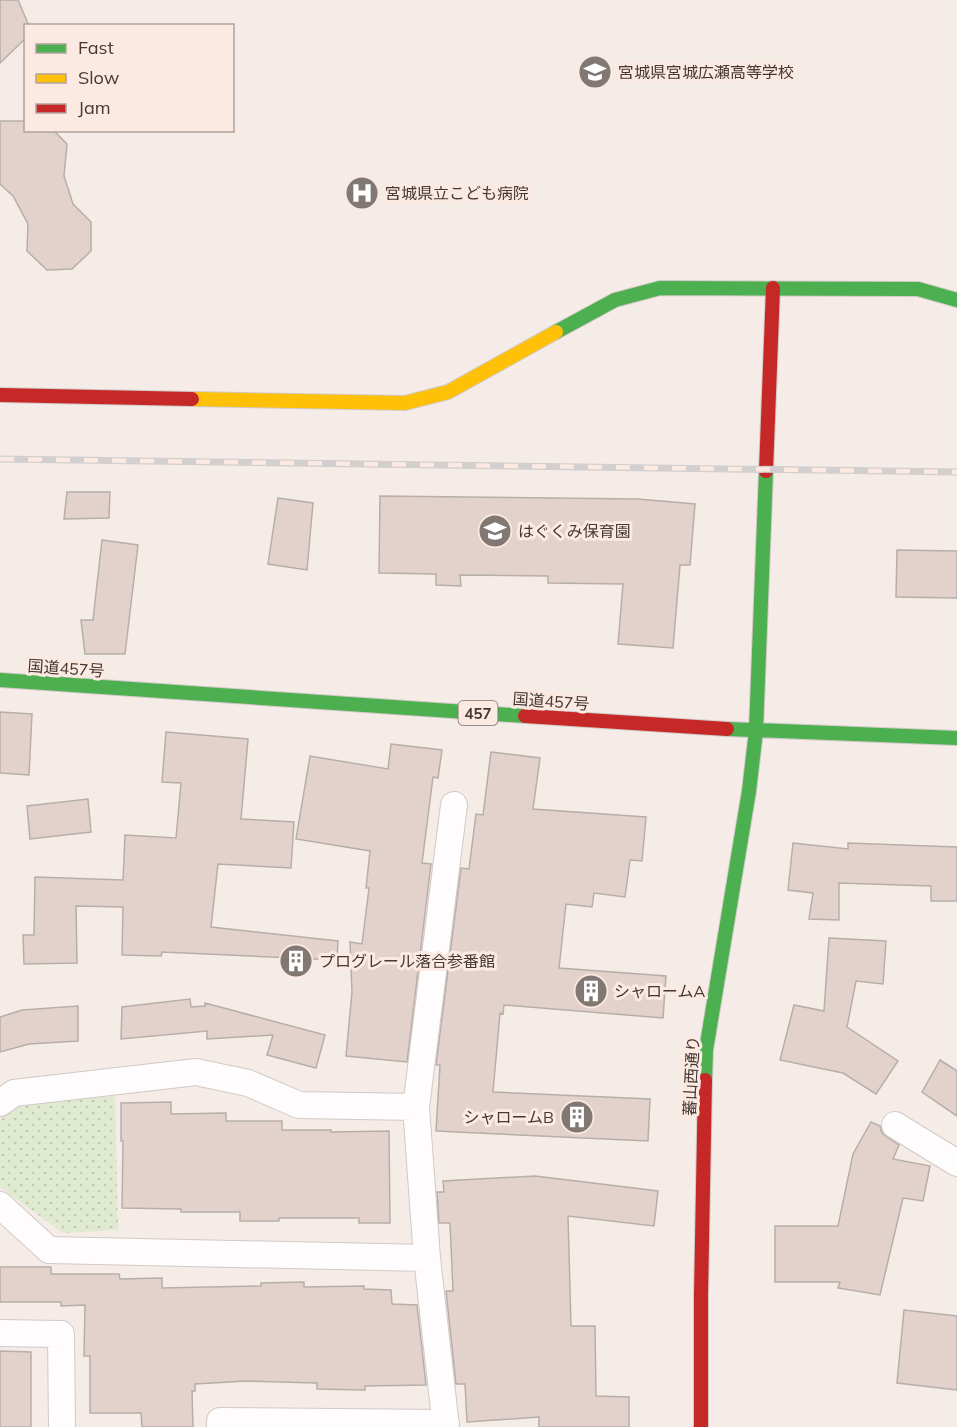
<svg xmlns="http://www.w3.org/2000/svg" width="957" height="1427" font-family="Mulish,'Noto Sans JP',sans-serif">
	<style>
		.park { fill: url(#park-dots) }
		.building { fill: #e3d2cb; stroke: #b7aeaa; stroke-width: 1.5 }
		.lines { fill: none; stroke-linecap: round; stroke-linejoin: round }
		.street-casing { stroke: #d2c9c5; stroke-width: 28 }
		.fast-casing { stroke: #d2c9c5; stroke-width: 16 }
		.slow-casing { stroke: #d2c9c5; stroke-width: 16 }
		.jam-casing { stroke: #d2c9c5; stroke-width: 16 }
		.street { stroke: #fefcfc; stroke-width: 26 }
		.fast { stroke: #4caf50; stroke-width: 14 }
		.slow { stroke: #ffc107; stroke-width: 14 }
		.jam { stroke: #c62828; stroke-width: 14 }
		.rail-casing { stroke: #d2cfce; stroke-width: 7 }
		.rail { stroke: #fbe9e2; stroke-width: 4.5; stroke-dasharray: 14; stroke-linecap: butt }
		.labels { text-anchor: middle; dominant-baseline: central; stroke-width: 6; stroke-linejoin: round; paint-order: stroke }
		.shield { fill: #fbe9e2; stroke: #7a6d68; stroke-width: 1.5 }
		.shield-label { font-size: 15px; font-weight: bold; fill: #433834 }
		.poi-label { font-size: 16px; fill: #433834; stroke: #fbe9e2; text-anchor: start }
		.street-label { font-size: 16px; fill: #433834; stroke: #fbe9e2 }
	</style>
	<defs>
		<pattern id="park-dots" width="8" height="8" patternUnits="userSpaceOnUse" patternTransform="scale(1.5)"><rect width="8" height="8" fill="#e0ead0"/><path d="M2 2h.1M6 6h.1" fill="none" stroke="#c1c9b3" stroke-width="1.8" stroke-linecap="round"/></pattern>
	</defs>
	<rect width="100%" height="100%" fill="#f5ece8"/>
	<!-- park -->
	<path class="park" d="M115 1096 118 1230 63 1233 0 1187V1120L19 1104Z"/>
	<!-- building -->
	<path class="building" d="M0 0H18L29 26H26V38L0 63Z
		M0 121H26V130H53L67 144 64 176 73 204 91 222V251L72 269 47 270 27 251 28 224 13 196 0 184Z
		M67 492H110L109 518 64 519Z
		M380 496 638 499 695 504 690 565H680L673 648 618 644 623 584 548 583V576L460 575 461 586 436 585V574L379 573Z
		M278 498 313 503 307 570 268 564Z
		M102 540 138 545 125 654H85L81 620H93Z
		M897 550 957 551V598L896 597Z
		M0 712 32 714 29 775 0 773Z
		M166 732 248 739 241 819 294 822 291 868 218 864 211 927 338 941 337 960 162 952 161 956 122 955 123 907 76 906 77 963 24 964 23 935H34L35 877 123 880 125 835 176 838 181 783 162 782Z
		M391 744 442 750 438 778 433 777 422 863 431 864 407 1062 346 1056 352 992 350 942 362 944 369 888H366L370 851 296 839 310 756 388 769Z
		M491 752 540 758 533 809 646 817 642 861 630 860 625 897 594 893 592 907 566 904 559 968 666 976 663 1018 504 1005 503 1014 500 1013 493 1092 650 1099 648 1141 436 1131 440 1065H436L461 868 469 869 476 814 483 815Z
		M88 799 91 832 30 839 27 806Z
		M793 843 848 849V843L957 847V901H931V886L839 883V920L809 919 813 893 788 890Z
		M829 938 886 941 883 984 856 981 847 1027 898 1061 876 1094 843 1073 780 1060 794 1005 824 1011Z
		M190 999 191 1007 205 1006V1003L325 1035 316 1068 267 1055 273 1035 207 1039V1031L121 1039 122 1007Z
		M78 1006V1041L29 1044 0 1052V1017L22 1010Z
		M940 1060 957 1071V1116L922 1092Z
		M171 1102V1114L226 1113V1121H282V1130H331V1132L389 1131 390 1223H359V1218H279V1221H240V1212H181V1209L122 1208 123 1141H121V1103Z
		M871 1122 880 1126 882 1133 887 1137 899 1145 893 1159 930 1166 923 1201 903 1198 880 1295 838 1288 840 1282H775V1226H838L853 1154Z
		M535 1176 658 1191 654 1226 568 1216 571 1326H595L596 1396 629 1397V1427H539V1417L467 1422 465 1384H456L446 1291H453L450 1223H439L437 1192H444L443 1181Z
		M0 1267H51V1274H119L120 1279 162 1278V1288L261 1286V1283L304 1282V1287L364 1286V1289L391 1290 392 1304 417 1305 426 1385 365 1386V1390L317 1389V1383L246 1381 195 1384V1391H192L193 1427H142L141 1413H90V1356H84L85 1305 61 1306V1302H0Z
		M904 1310 957 1316V1390L897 1383Z
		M0 1351 31 1352V1427H0Z"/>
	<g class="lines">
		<defs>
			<path id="street" d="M0 1103 14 1093 196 1072 248 1083 299 1105 416 1107
				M895 1125 957 1163
				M0 1205 49 1250 427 1258
				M0 1333 61 1334 62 1427
				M220 1427V1421L446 1423
				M446 1427 427 1258 416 1107 454 805"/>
			<path id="fast" d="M556 332 615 300 660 288 918 289 957 300
				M0 680 525 716
				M727 729 957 738
				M705 1080 706 1050 749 791 756 731 766 471"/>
			<path id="slow" d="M192 399 405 403 448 392 556 332"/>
			<path id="jam" d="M0 395 192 399
				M766 471 773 288
				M525 716 727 729
				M701 1427V1295L705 1080"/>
		</defs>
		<!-- street casing -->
		<use href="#street" class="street-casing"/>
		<!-- fast casing -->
		<use href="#fast" class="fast-casing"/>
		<!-- slow casing -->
		<use href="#slow" class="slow-casing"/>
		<!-- jam casing -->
		<use href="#jam" class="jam-casing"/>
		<!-- street -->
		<use href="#street" class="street"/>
		<!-- fast -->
		<use href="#fast" class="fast"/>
		<!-- slow -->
		<use href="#slow" class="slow"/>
		<!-- jam -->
		<use href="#jam" class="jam"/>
		<defs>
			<path id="rail" d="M0 459 957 472"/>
		</defs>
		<!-- rail casing -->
		<use href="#rail" class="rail-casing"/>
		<!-- rail -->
		<use href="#rail" class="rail"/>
	</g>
	<!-- icons -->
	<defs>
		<symbol id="school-disc" viewBox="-11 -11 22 22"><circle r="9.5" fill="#817773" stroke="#fbe9e2"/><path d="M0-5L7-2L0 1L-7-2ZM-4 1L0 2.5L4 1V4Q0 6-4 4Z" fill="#fff"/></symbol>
		<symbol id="hospital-disc" viewBox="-11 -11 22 22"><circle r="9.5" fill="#817773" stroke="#fbe9e2"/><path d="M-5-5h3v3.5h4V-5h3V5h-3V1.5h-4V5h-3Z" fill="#fff"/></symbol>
		<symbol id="building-disc" viewBox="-11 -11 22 22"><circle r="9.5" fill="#817773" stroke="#fbe9e2"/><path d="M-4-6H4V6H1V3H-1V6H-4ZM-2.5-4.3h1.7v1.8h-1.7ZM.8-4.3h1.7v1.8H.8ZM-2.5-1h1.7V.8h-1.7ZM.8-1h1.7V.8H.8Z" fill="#fff"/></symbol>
	</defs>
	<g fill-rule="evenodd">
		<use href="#school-disc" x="576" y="53" width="38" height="38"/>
		<use href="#hospital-disc" x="343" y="174" width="38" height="38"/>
		<use href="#school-disc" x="476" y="512" width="38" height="38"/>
		<use href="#building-disc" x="277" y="942" width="38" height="38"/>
		<use href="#building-disc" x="572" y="972" width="38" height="38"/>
		<use href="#building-disc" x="558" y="1098" width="38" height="38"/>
	</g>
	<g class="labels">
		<!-- shield labels -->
		<rect class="shield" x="458.5" y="701" width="39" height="24" rx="4.5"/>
		<g class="shield-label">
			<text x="478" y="713">457</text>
		</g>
		<!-- poi labels -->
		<g class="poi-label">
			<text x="618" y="72">宮城県宮城広瀬高等学校</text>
			<text x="385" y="193">宮城県立こども病院</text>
			<text x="518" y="531">はぐくみ保育園</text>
			<text x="319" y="961">プログレール落合参番館</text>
			<text x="614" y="991">シャロームA</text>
			<text x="554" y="1117" text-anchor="end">シャロームB</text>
		</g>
		<!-- street labels -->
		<g class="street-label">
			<text transform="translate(66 668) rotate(4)">国道457号</text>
			<text transform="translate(551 701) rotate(4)">国道457号</text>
			<text transform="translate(691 1076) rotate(-87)">蕃山西通り</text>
		</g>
	</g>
	<!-- legend -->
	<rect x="24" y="24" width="210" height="108" fill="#fbe9e2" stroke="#b1a29c" stroke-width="1.5"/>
	<rect x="36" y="44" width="30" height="9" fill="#4caf50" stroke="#b1a29c" stroke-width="1.5"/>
	<text x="78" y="54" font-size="18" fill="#433834">Fast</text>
	<rect x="36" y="74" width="30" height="9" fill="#ffc107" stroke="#b1a29c" stroke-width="1.5"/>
	<text x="78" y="84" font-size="18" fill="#433834">Slow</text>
	<rect x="36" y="104" width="30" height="9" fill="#c62828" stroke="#b1a29c" stroke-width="1.5"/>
	<text x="78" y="114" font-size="18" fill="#433834">Jam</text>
</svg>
